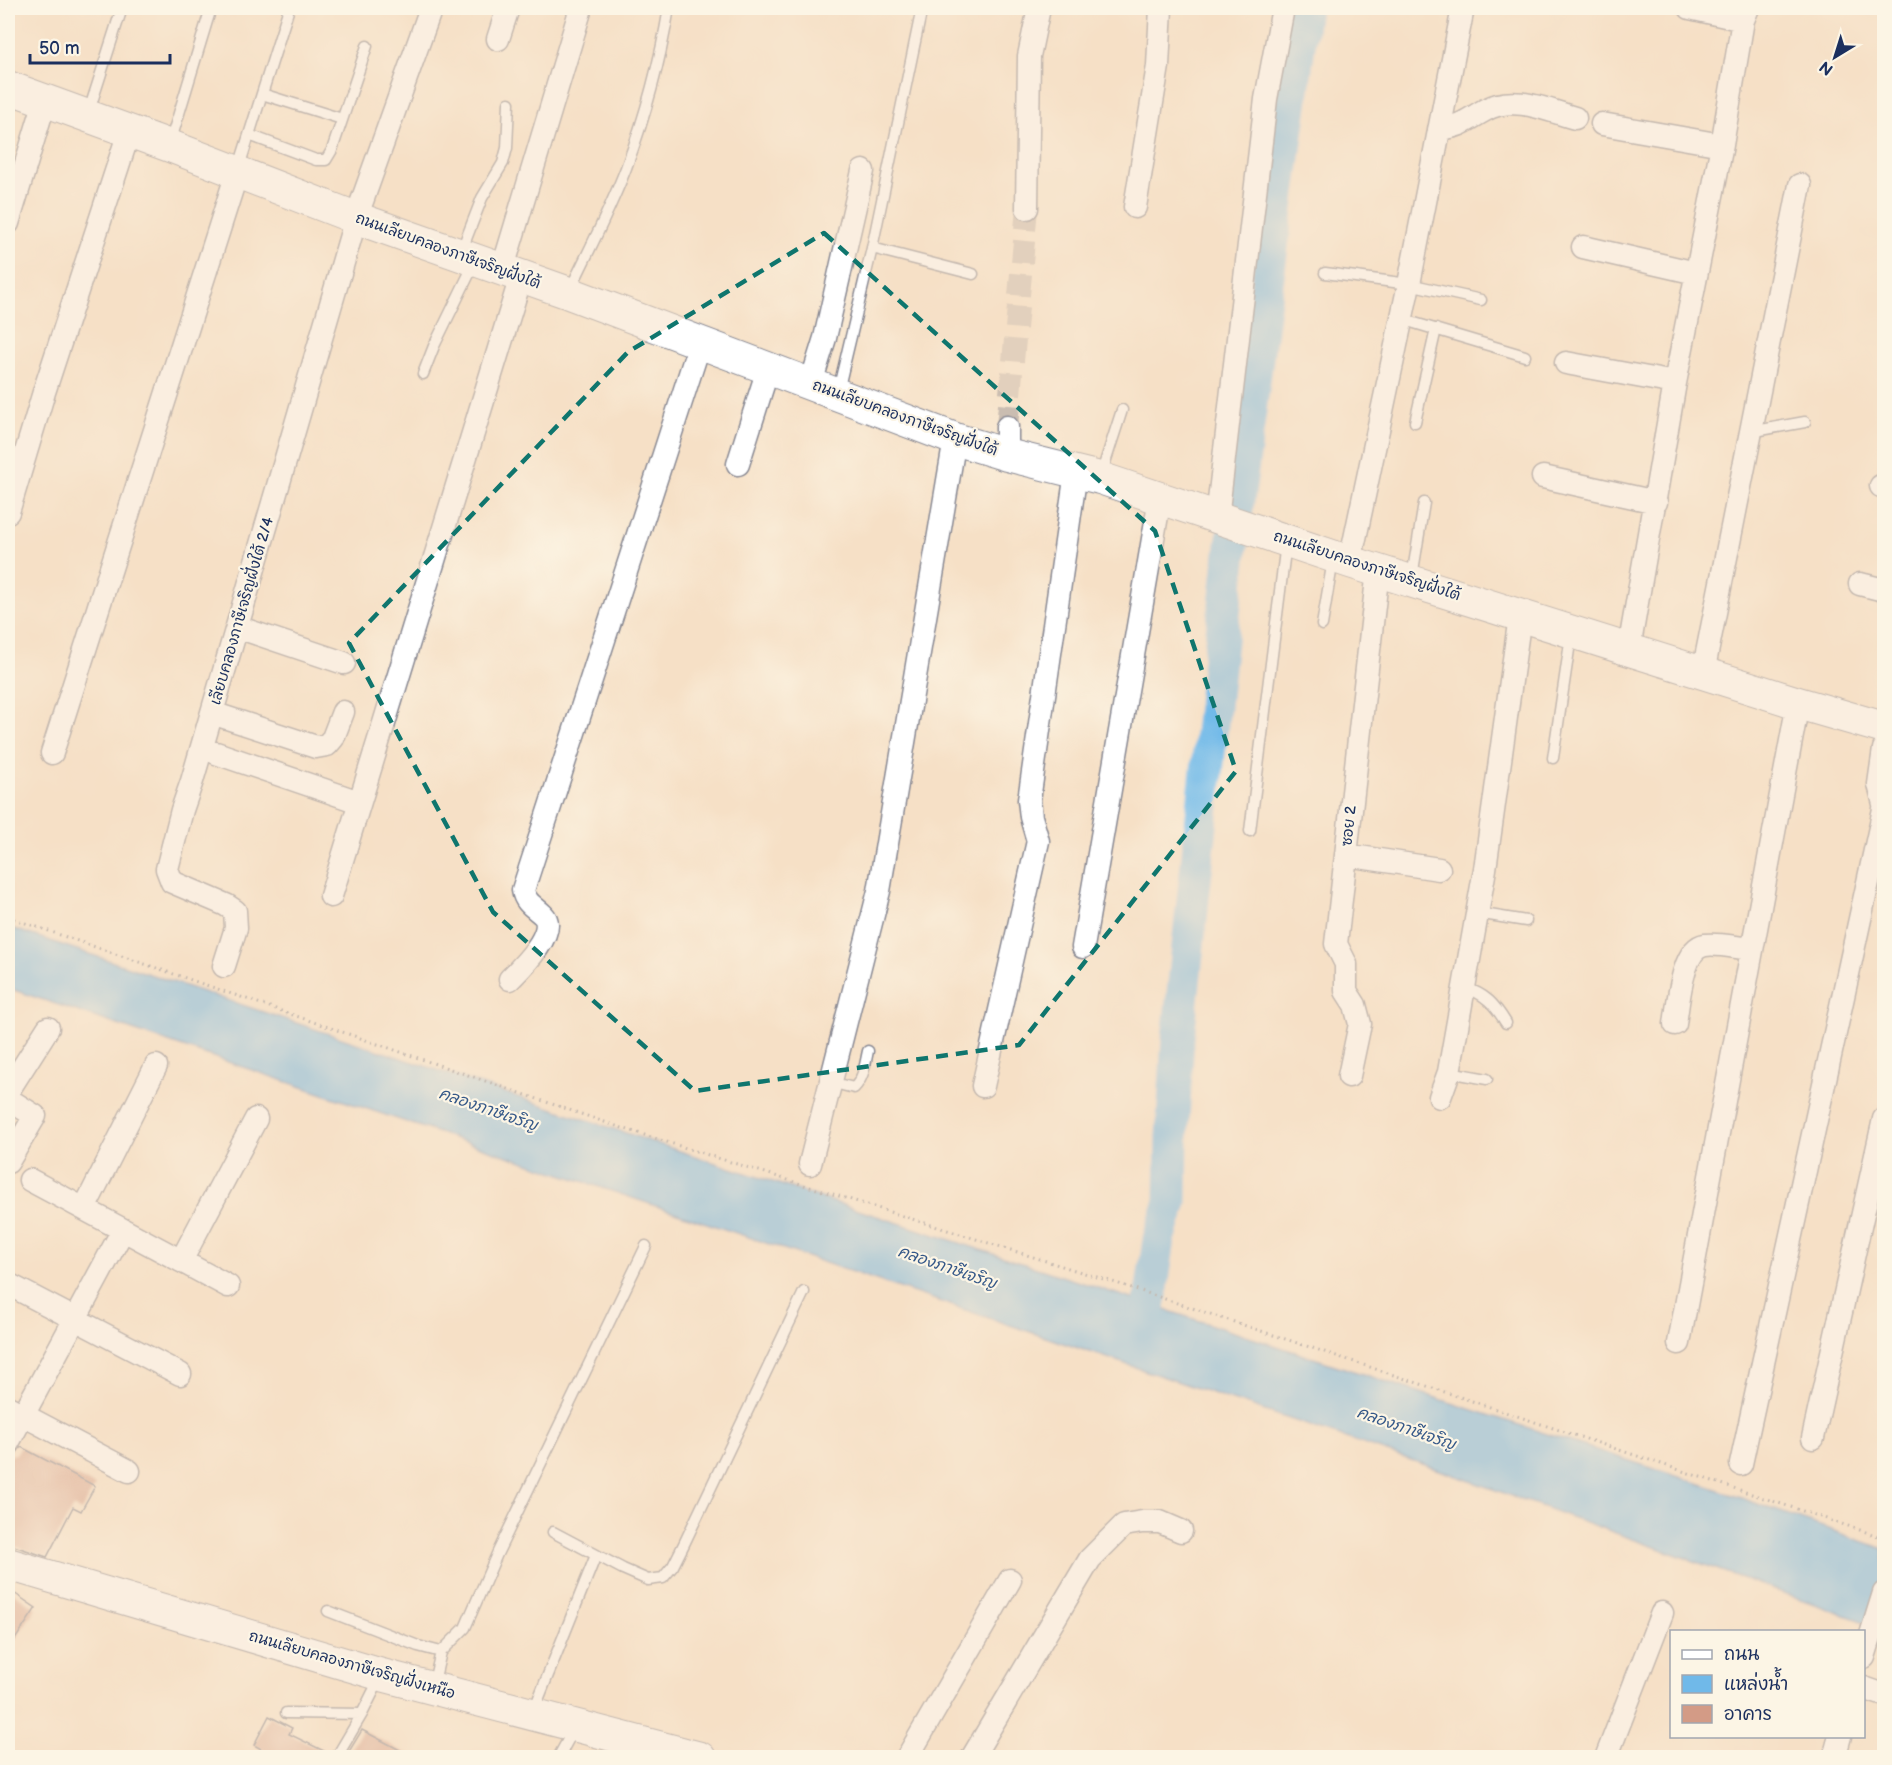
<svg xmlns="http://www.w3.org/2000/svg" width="1892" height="1765" font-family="'Balsamiq Sans','Playpen Sans Thai',sans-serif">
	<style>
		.water { fill: #70b9e9; stroke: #4674a4; stroke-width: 1.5 }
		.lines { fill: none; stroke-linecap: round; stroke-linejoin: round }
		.river { stroke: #70b9e9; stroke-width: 33 }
		.building { fill: #d39b86 }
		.street-tunnel { stroke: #cabdb1; stroke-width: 22; stroke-dasharray: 22 11; stroke-linecap: butt }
		.lane-casing { stroke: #888892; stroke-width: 13 }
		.street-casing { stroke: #888892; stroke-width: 25 }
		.secondary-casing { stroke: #888892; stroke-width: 34 }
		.path { stroke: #888892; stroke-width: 3; stroke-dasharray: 1.5 4.5; stroke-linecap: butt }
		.lane { stroke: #fff; stroke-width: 10 }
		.street { stroke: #fff; stroke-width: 22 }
		.secondary { stroke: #fff; stroke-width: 32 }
		.marked { fill: none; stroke: #0f766e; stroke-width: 4.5; stroke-dasharray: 12 8; stroke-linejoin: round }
		.labels { text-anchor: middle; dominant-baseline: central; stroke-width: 4.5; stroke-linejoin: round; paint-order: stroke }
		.street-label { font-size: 15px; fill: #1b2f5e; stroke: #fcf5e5 }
		.water-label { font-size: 16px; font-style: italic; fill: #355888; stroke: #fcf5e5 }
	</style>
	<rect width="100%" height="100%" fill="#fcf5e5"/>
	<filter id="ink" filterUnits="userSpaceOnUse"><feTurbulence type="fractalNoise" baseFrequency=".0167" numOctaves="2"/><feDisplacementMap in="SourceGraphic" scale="12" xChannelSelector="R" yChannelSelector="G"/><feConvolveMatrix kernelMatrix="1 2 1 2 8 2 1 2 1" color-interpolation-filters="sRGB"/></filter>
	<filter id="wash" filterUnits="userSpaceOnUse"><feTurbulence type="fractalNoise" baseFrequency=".008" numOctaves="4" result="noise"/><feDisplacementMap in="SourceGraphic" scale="24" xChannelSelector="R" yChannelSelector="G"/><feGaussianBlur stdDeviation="1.35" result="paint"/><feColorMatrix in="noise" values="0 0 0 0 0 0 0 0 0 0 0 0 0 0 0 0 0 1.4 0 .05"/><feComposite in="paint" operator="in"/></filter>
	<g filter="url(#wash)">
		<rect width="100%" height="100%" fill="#f6e0c6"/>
		<!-- water -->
		<path class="water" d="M8 927 806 1193 1716 1489 1884 1549V1629L1423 1464 8 988Z"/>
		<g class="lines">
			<!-- river -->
			<path class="river" d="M1145 1337 1159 1239 1171 1202 1172 1137 1178 1038 1229 568 1304 8"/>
		</g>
		<g id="blocks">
			<!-- building -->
			<path class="building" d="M21 1447 95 1486 81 1511 73 1507 47 1557 8 1544V1456L16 1454Z
				M8 1589 36 1608 8 1650Z
				M269 1716 292 1728 289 1734 330 1754 329 1758H277L254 1745Z
				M362 1730 415 1758H345Z"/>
		</g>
	</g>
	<g filter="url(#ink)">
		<use href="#blocks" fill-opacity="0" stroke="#888892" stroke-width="1.5"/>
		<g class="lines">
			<!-- street-tunnel -->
			<path class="street-tunnel" d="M1007 427 1027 208"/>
			<defs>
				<path id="lane" d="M262 94 342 119
					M88 114 122 8
					M249 135 316 160H326L332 150 367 46
					M170 143 211 8
					M238 170 289 8
					M872 248 973 274
					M461 252 482 198 503 163 507 148 509 103
					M1325 273 1409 284 1481 300
					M570 290C589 250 610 210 626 168 645 117 660 62 669 8
					M1401 319 1525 356
					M423 374 434 346 474 264
					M838 391 872 248 922 8
					M1415 422 1436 329
					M1750 432 1805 422
					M1101 475 1122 410
					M1412 577 1424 503
					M1322 625 1333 560
					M1553 758 1571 636
					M1250 831 1286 543
					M1477 913 1526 921
					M1464 988C1485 993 1495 1005 1506 1023
					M1449 1072 1487 1079
					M830 1082 854 1088C864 1078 865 1064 868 1051
					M553 1532 623 1569 648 1580 663 1578 673 1566 684 1544 804 1292
					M328 1611 418 1646 441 1652 465 1628 497 1554 646 1246
					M433 1686 441 1652
					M534 1710 596 1555
					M286 1713 362 1714
					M336 1758 362 1714 380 1678
					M558 1758 574 1729"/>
				<path id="street" d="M1690 8 1743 20
					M498 39 508 8
					M1602 124 1722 145
					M1439 129C1463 126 1465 121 1485 110 1513 94 1547 110 1575 118
					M1135 207 1158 66 1161 8
					M1027 208 1029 56 1039 8
					M8 223 45 101
					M1583 247 1696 273
					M502 271 581 8
					M1566 363 1675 383
					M811 383 825 338 863 171
					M1007 455V427
					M738 464 768 369
					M1543 477 1656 502
					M1881 486 1884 487
					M8 512 44 392 129 132
					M1217 518 1266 99 1283 8
					M1350 562 1409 284 1463 8
					M1860 584 1884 590
					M237 627 344 663
					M1629 649 1675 383 1722 145 1743 20 1748 8
					M1703 673 1800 185
					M212 713 316 747 327 745 333 738 343 712
					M1884 749 1879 784 1884 804
					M52 753 237 173
					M216 753 359 802
					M1346 855 1439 869
					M331 896 521 277
					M1083 947 1160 498
					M224 966 236 928 235 911 226 905 172 882 167 869 182 810 192 781 356 218 431 8
					M510 979C521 968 559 931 543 915 535 907 525 903 523 890L700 343
					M1675 1024C1678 1005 1682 948 1705 945 1719 943 1737 948 1752 949
					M1349 1076 1360 1024 1355 1005 1346 991V964L1336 944 1378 570
					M983 1086 1038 841 1031 817 1029 800 1076 472
					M8 1091 48 1028
					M1440 1097 1449 1072 1485 869 1520 616
					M8 1099 35 1116 8 1162
					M810 1164 879 891 955 439
					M30 1180 228 1286
					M84 1209 156 1066
					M181 1261 256 1119
					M8 1284 180 1374
					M1679 1343 1798 703
					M8 1407 129 1471
					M1813 1438 1884 1119
					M8 1443 123 1230
					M1741 1464 1884 809
					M1864 1657 1884 1593
					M1864 1688 1884 1695
					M907 1758 1010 1580
					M972 1758 1090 1559 1124 1525 1142 1522H1160L1181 1531
					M1606 1758 1662 1613
					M1834 1758 1840 1736"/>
				<path id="secondary" d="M8 87 170 146 356 218 569 293 955 439 1007 455 1100 478 1350 562 1798 703 1884 728
					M8 1564 382 1675 700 1758"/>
			</defs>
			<!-- lane casing -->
			<use href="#lane" class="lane-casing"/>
			<!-- street casing -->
			<use href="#street" class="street-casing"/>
			<!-- secondary casing -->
			<use href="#secondary" class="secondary-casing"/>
			<!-- path -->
			<path class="path" d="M8 917 619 1127 1132 1288 1884 1538"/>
			<!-- lane -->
			<use href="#lane" class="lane"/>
			<!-- street -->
			<use href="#street" class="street"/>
			<!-- secondary -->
			<use href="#secondary" class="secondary"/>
		</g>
	</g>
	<!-- marked area -->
	<path d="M0 0H1892V1765H0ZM824 233 1155 531 1236 771 1019 1045 695 1091 493 912 349 643 628 352Z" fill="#f6e0c6" fill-opacity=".55" fill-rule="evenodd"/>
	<path class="marked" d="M824 233 1155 531 1236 771 1019 1045 695 1091 493 912 349 643 628 352Z"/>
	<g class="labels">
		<!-- street labels -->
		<g class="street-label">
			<text transform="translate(448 251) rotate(20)">ถนนเลียบคลองภาษีเจริญฝั่งใต้</text>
			<text transform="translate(905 418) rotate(20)">ถนนเลียบคลองภาษีเจริญฝั่งใต้</text>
			<text transform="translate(1367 566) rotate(18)">ถนนเลียบคลองภาษีเจริญฝั่งใต้</text>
			<text transform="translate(242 611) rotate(-74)">เลียบคลองภาษีเจริญฝั่งใต้ 2/4</text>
			<text transform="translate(1349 826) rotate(-84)">ซอย 2</text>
			<text transform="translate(352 1665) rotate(16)">ถนนเลียบคลองภาษีเจริญฝั่งเหนือ</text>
		</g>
		<!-- water labels -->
		<g class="water-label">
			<text transform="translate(488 1110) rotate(19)">คลองภาษีเจริญ</text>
			<text transform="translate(947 1268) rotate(19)">คลองภาษีเจริญ</text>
			<text transform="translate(1406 1429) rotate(19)">คลองภาษีเจริญ</text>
		</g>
	</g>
	<!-- margin -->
	<rect width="1892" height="1765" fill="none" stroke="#fcf5e5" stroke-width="30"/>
	<!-- legend -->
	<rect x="1670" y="1630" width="195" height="108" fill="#fcf5e5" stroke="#a2a6af" stroke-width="1.5"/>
	<rect x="1682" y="1650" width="30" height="9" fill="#ffffff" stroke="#a2a6af" stroke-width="1.5"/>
	<text x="1724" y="1660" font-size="18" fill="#1b2f5e">ถนน</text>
	<rect x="1682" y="1675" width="30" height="18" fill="#70b9e9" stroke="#a2a6af" stroke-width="1.5"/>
	<text x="1724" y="1690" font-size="18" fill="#1b2f5e">แหล่งน้ำ</text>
	<rect x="1682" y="1705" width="30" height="18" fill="#d39b86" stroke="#a2a6af" stroke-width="1.5"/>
	<text x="1724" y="1720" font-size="18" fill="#1b2f5e">อาคาร</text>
	<!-- north arrow -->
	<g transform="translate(1835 57) rotate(218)" stroke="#fcf5e5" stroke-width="4.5" paint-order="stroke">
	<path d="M0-4.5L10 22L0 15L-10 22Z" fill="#1b2f5e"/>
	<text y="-9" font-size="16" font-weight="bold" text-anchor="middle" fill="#1b2f5e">N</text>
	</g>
	<!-- scale -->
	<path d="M30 54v9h140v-9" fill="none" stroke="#1b2f5e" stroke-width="3"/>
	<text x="39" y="54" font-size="18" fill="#1b2f5e" stroke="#fcf5e5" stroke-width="4.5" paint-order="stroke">50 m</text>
</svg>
